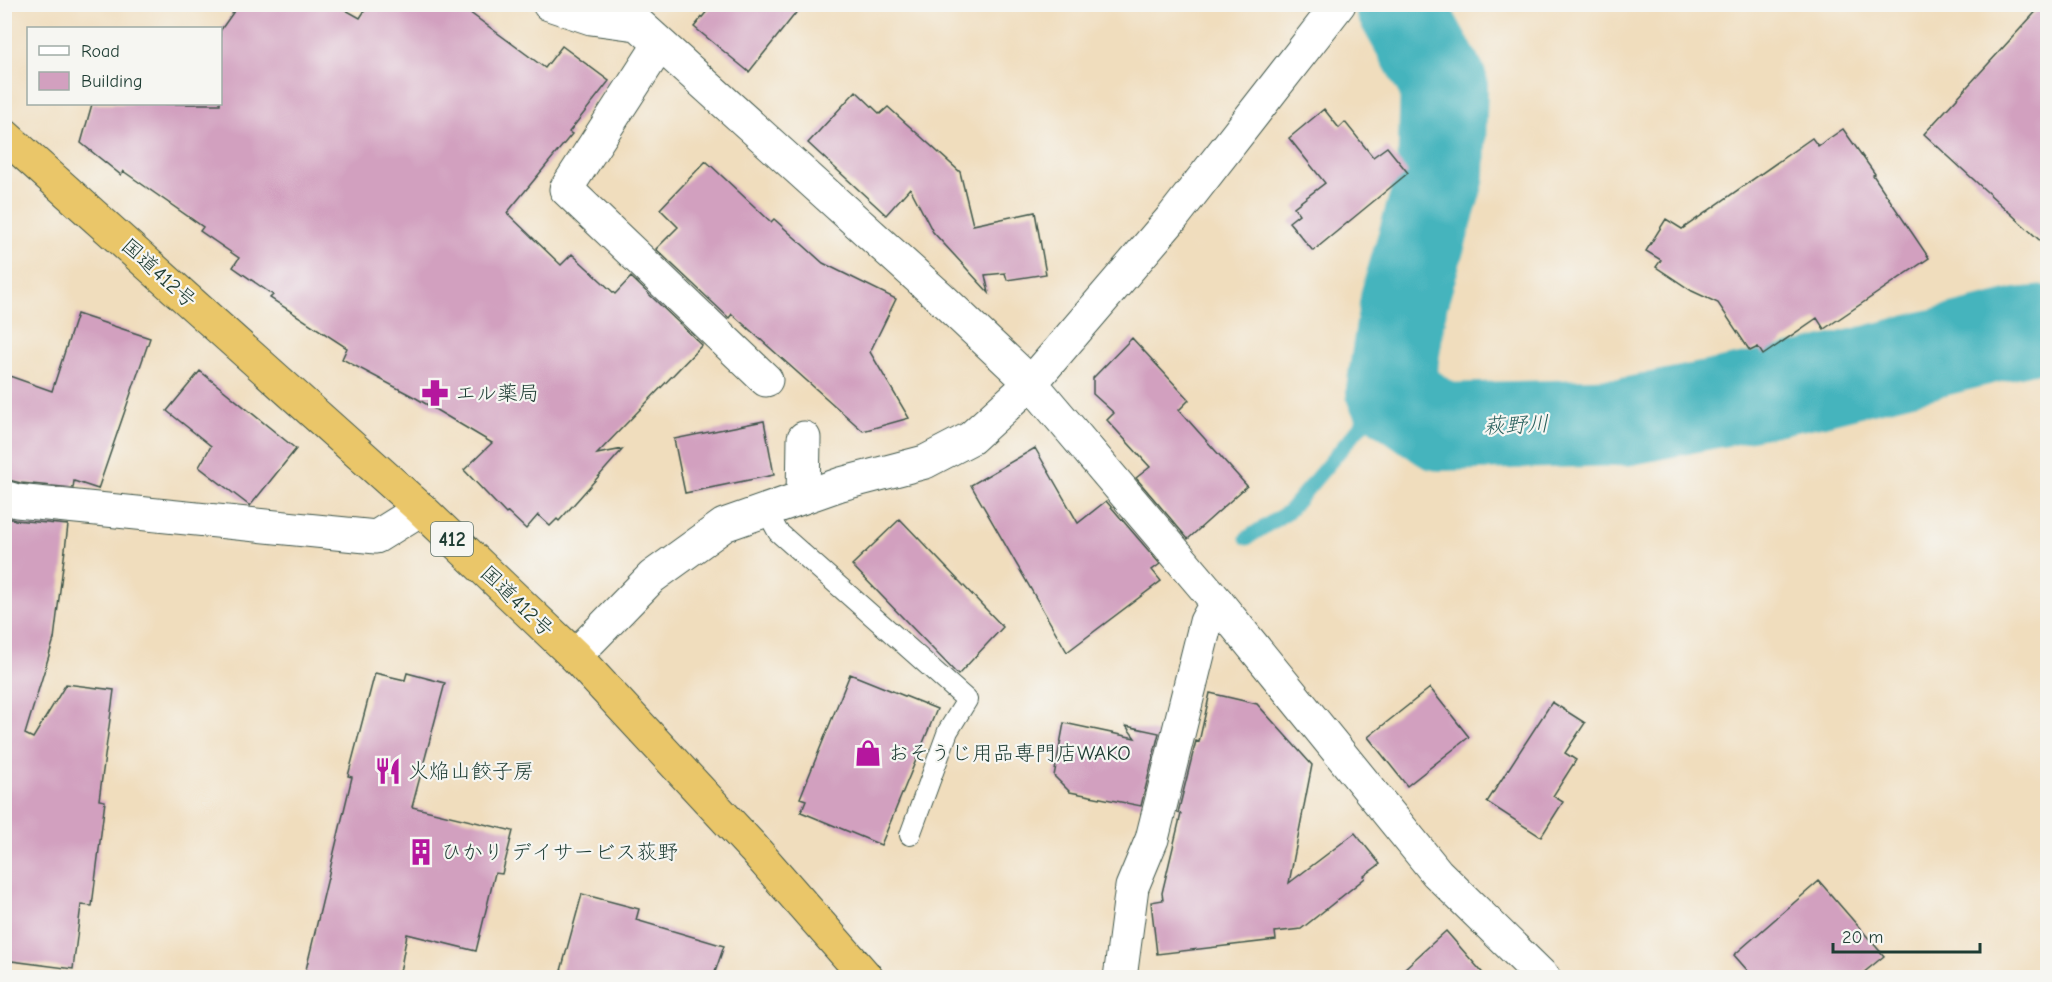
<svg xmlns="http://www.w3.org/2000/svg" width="2052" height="982" font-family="'Comic Neue','Klee One',sans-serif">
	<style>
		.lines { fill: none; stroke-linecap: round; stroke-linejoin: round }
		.stream { stroke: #45b4bd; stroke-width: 15 }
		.river { stroke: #45b4bd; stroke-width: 88 }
		.building { fill: #d2a0bf }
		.service-casing { stroke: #3e5549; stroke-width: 22 }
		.minor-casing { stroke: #3e5549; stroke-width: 35 }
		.tertiary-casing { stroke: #3e5549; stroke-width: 35 }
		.trunk-casing { stroke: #3e5549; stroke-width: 35 }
		.service { stroke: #fff; stroke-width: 20 }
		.minor { stroke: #fff; stroke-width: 33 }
		.tertiary { stroke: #fff; stroke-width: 33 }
		.trunk { stroke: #eac669; stroke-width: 33 }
		.labels { text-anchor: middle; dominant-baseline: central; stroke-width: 4.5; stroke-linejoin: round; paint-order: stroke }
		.shield { fill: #f6f6f2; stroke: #60746d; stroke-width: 1.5 }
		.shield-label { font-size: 20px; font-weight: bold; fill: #1f3d34 }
		.street-label { font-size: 21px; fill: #1f3d34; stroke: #f6f6f2 }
		.poi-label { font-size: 21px; fill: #1f3d34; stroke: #f6f6f2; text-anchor: start }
		.water-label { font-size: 22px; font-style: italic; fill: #2a615d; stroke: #f6f6f2 }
	</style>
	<rect width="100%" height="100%" fill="#f6f6f2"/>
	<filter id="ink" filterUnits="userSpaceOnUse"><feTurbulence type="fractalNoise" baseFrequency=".0167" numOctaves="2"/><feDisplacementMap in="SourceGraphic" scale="12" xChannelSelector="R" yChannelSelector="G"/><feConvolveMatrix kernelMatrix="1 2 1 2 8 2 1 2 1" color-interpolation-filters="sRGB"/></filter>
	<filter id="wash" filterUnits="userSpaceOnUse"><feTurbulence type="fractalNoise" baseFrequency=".008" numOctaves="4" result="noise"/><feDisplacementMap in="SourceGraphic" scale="24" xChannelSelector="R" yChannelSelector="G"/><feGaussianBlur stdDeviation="1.35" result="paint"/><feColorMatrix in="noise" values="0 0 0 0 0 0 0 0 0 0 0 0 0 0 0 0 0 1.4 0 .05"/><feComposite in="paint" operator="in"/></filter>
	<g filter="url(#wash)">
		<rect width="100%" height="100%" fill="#f0ddbd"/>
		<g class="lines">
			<!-- stream -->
			<path class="stream" d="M1247 538 1289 511 1390 391"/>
			<!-- river -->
			<path class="river" d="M1399 4 1444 85 1441 174 1404 300 1390 391 1441 427 1625 422 1812 384 2024 331 2048 329"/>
		</g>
		<g id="blocks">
			<!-- building -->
			<path class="building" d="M239 4H335L360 18 369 4H458L545 68 562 46 609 81 569 132 572 134 507 213 561 265 572 254 615 294 631 277 702 345 597 454 623 449 559 521 557 519 550 526 538 515 526 529 508 512 506 514 464 470 492 443 416 398 342 359 347 348 270 298 273 295 233 267 239 258 200 231 203 227 123 171 121 175 81 143 92 104H220V31Z
				M713 4H803L749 72 694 27Z
				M2043 4H2048V248L1924 134Z
				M856 91 880 114 888 107 960 172 973 225 1035 212 1046 274 1007 280 1005 273 985 275 989 293 933 232 910 188 886 215 808 143Z
				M1324 109 1339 128 1345 122 1373 157 1387 147 1408 173 1313 251 1289 222 1299 214 1294 207 1325 183 1289 138Z
				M1843 129 1875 174 1873 175 1929 258 1824 329 1817 318 1763 355 1758 347 1750 351 1718 303 1692 291 1656 267 1661 260 1646 251 1666 219 1682 229 1812 138 1818 146Z
				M706 161 771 222 774 219 823 263 896 299 870 352 909 418 863 431 732 314 729 318 656 249 678 227 660 209Z
				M77 314 150 338 98 489 74 481 73 488 21 483 4 479V374L52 391Z
				M1132 338 1189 400 1179 410 1247 486 1188 539 1136 478 1150 467 1107 420 1114 413 1093 394V378Z
				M200 371 296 449 250 506 199 467 211 446 167 411Z
				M764 421 774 475 685 493 674 439Z
				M1035 448 1078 523 1106 501 1160 564 1152 570 1161 581 1067 652 971 485Z
				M4 517 15 520 68 525 54 639 25 734 33 738 66 684 114 690 99 800 105 801 92 906 81 905 73 969 4 960Z
				M900 519 1003 627 958 675 852 565Z
				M375 673 405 680 407 673 445 683 412 807 513 831 502 874 495 873 476 951 407 934 399 978H304L352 777 348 776Z
				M850 674 937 709 881 845 801 812 806 800 800 798Z
				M1430 688 1469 737 1407 786 1368 737Z
				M1210 693 1257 704 1312 765 1289 883 1355 833 1380 864 1364 876 1365 878 1301 929 1275 932 1276 940 1157 954 1151 902 1163 900 1162 893 1181 814 1178 813 1196 741 1199 742Z
				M1552 702 1585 723 1565 753 1576 760 1553 796 1563 802 1541 837 1487 802Z
				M1064 723 1135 738 1126 726 1159 733 1141 806 1070 792 1054 776Z
				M1819 881 1884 956 1857 978H1754L1734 955Z
				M582 894 639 909 636 920 724 946 713 978H559Z
				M1446 931 1487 978H1394Z"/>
		</g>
	</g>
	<g filter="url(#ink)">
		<use href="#blocks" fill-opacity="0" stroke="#3e5549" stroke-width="1.5"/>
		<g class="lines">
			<defs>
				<path id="service" d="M766 510 778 532 967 700 948 731 910 835"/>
				<path id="minor" d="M549 4 591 18 636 24
					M616 4 941 298 1031 383
					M660 44 566 189 766 380
					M4 497 17 501 376 537 421 509
					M803 497 804 438
					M1120 978 1132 887 1152 839 1206 622 1217 602"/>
				<path id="tertiary" d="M1031 383 1217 602 1437 873 1544 978
					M575 656 652 577 724 525 841 484 925 462 971 438 1031 383 1173 217 1339 4"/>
				<path id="trunk" d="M4 135 421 509 575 656 754 849 867 978"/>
			</defs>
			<!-- service casing -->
			<use href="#service" class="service-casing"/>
			<!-- minor casing -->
			<use href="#minor" class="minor-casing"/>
			<!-- tertiary casing -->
			<use href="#tertiary" class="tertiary-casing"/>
			<!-- trunk casing -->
			<use href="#trunk" class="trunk-casing"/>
			<!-- service -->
			<use href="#service" class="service"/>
			<!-- minor -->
			<use href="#minor" class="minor"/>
			<!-- tertiary -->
			<use href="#tertiary" class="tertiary"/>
			<!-- trunk -->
			<use href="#trunk" class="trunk"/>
		</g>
	</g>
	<!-- icons -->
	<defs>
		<symbol id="pharmacy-bare" viewBox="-9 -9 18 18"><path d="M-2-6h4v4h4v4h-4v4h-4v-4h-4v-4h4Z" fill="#b5179e" stroke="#f6f6f2" stroke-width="2.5" paint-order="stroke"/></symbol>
		<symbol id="shop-bare" viewBox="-9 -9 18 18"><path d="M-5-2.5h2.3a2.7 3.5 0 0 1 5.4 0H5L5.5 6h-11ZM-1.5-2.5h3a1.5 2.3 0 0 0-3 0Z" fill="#b5179e" stroke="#f6f6f2" stroke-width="2.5" paint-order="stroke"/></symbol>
		<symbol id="restaurant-bare" viewBox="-9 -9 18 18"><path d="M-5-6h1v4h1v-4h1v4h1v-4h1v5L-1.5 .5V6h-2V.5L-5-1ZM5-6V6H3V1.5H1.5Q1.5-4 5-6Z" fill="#b5179e" stroke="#f6f6f2" stroke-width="2.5" paint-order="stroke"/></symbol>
		<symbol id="building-bare" viewBox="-9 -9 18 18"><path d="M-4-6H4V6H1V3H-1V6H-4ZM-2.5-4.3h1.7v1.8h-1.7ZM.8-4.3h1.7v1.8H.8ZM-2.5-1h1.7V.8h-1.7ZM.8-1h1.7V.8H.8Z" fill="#b5179e" stroke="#f6f6f2" stroke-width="2.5" paint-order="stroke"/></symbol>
	</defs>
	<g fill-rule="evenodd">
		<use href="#pharmacy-bare" x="416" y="374" width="38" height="38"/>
		<use href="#shop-bare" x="849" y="734" width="38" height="38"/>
		<use href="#restaurant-bare" x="369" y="752" width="38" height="38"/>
		<use href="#building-bare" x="402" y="833" width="38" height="38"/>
	</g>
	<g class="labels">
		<!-- shield labels -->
		<rect class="shield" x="431" y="522" width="42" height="34" rx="4.5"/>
		<g class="shield-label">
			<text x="452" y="539">412</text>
		</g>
		<!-- street labels -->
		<g class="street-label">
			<text transform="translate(159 273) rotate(42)">国道412号</text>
			<text transform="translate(517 601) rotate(44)">国道412号</text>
		</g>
		<!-- poi labels -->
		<g class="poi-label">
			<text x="455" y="393">エル薬局</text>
			<text x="888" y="753">おそうじ用品専門店WAKO</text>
			<text x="408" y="771">火焔山餃子房</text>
			<text x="441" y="852">ひかり デイサービス荻野</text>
		</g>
		<!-- water labels -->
		<g class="water-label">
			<text transform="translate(1516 425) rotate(-2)">萩野川</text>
		</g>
	</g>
	<!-- margin -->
	<rect width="2052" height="982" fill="none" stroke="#f6f6f2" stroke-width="24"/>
	<!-- legend -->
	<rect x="27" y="27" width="195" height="78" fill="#f6f6f2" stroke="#a0aca6" stroke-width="1.5"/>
	<rect x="39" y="46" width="30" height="9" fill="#ffffff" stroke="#a0aca6" stroke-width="1.5"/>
	<text x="81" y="57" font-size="18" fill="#1f3d34">Road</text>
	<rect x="39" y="72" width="30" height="18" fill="#d2a0bf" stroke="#a0aca6" stroke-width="1.5"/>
	<text x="81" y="87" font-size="18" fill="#1f3d34">Building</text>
	<!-- scale -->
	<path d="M1833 943v9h147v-9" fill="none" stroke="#1f3d34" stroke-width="3"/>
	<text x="1842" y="943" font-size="18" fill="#1f3d34" stroke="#f6f6f2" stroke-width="4.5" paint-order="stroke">20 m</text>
</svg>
